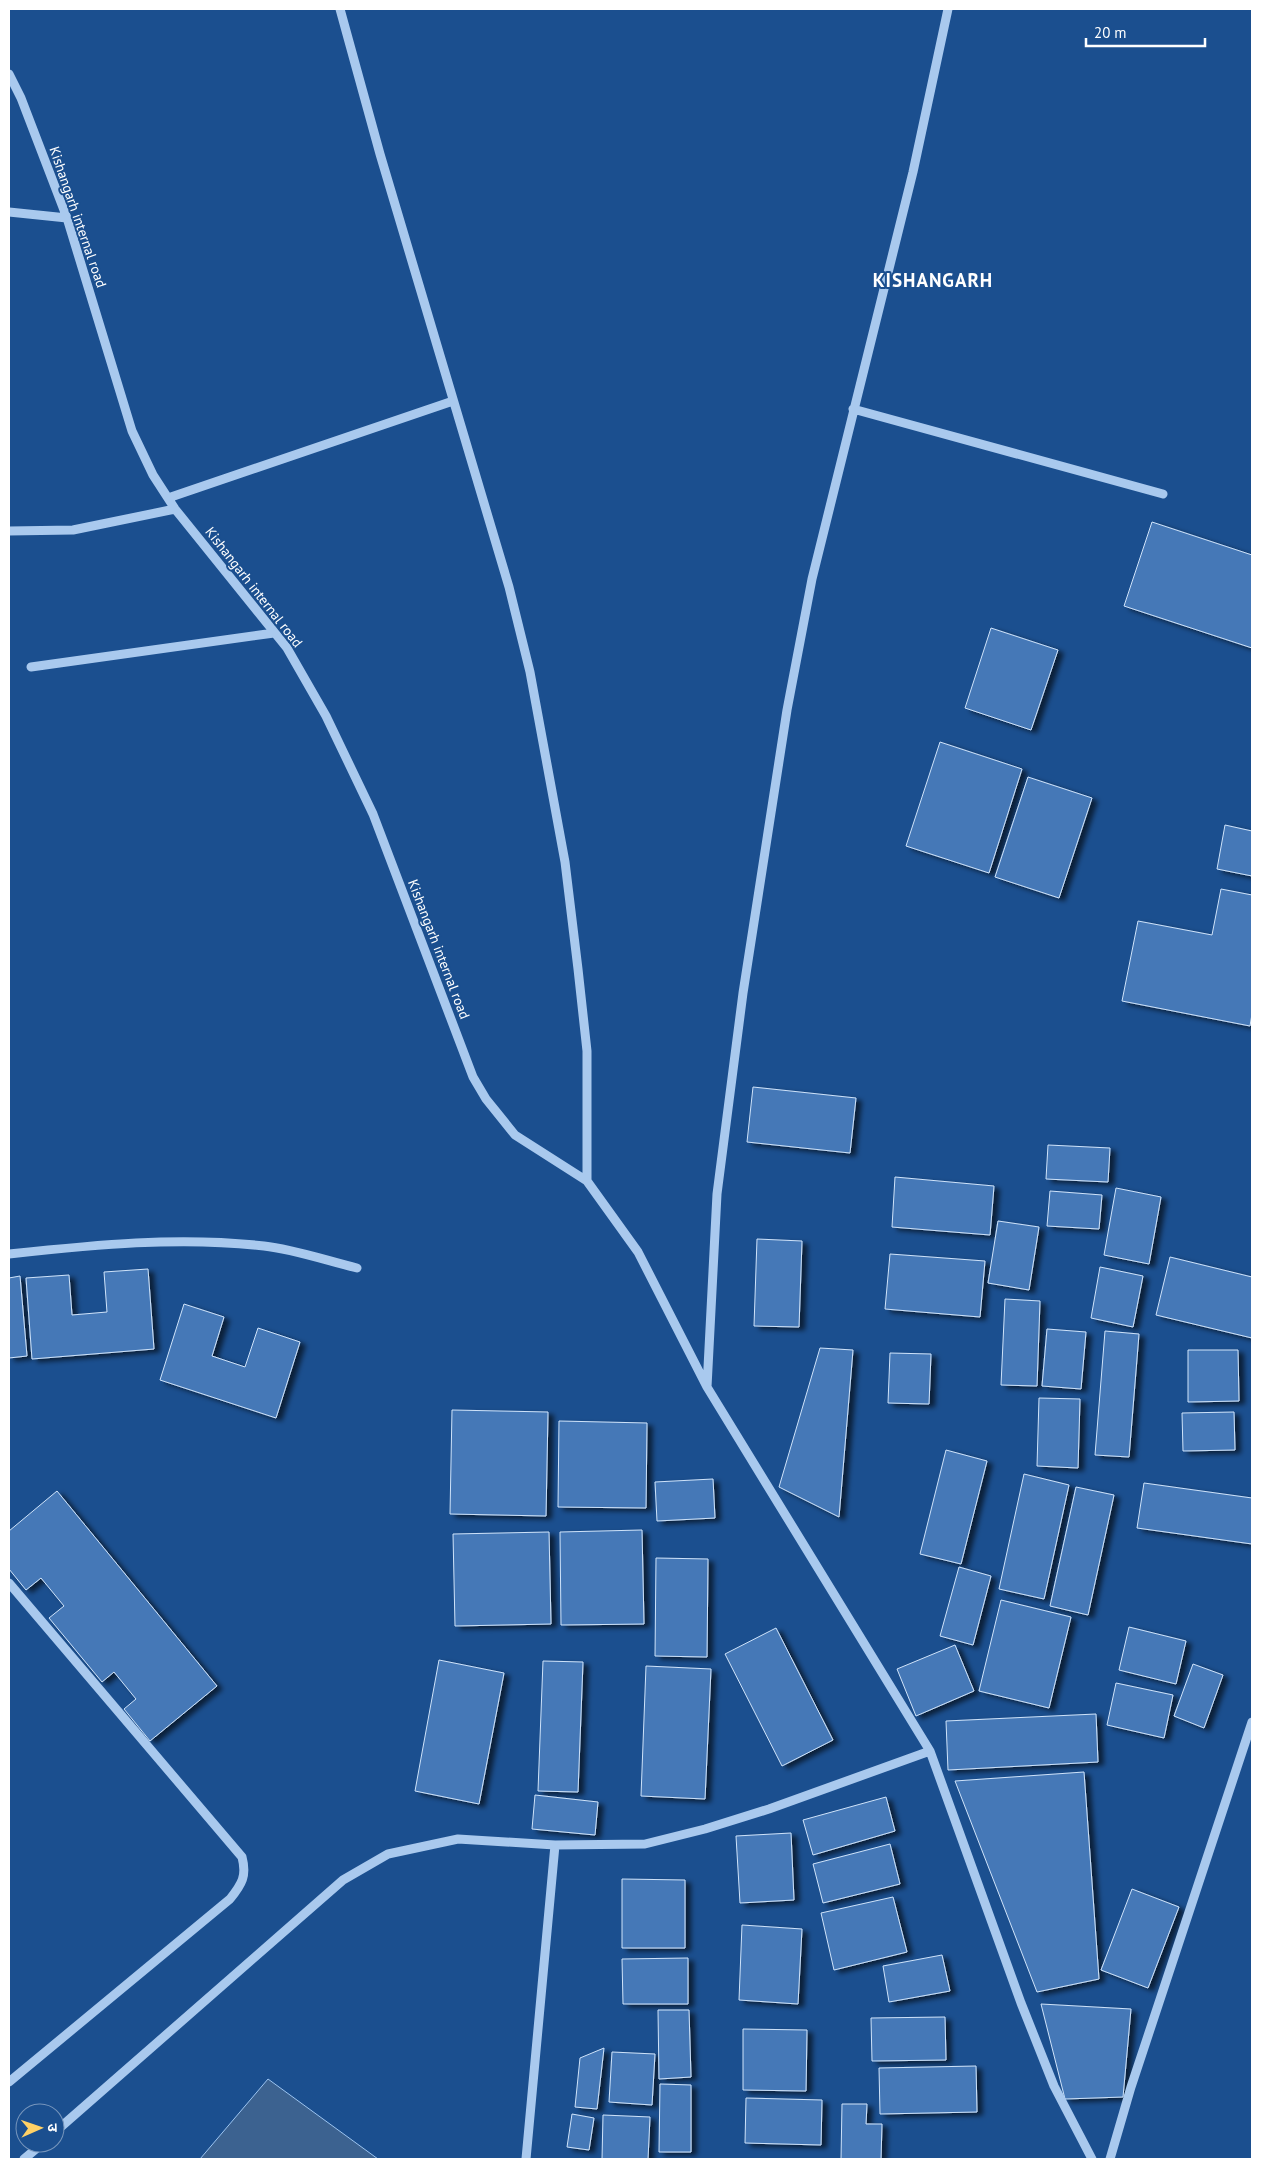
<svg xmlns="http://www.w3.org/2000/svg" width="1261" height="2168" font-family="'PT Sans','Noto Sans Devanagari',sans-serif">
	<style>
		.water { fill: #3c6290; stroke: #9cc4f0 }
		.building { fill: #4478b7; stroke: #cfe3fa; filter: url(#shadow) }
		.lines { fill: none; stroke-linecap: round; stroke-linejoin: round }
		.minor { stroke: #a9c9ee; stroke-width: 9 }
		.labels { text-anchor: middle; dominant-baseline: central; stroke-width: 4; stroke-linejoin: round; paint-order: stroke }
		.street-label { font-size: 14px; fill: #fff; stroke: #1b4f8f }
		.district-label { font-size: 19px; font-weight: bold; letter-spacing: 1px; fill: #fff; stroke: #1b4f8f }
	</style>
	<defs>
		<filter id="shadow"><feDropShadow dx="5.5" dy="3" stdDeviation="2.5" flood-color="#0009"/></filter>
	</defs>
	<rect width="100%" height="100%" fill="#1b4f8f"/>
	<!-- water -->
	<path class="water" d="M268 2079 378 2159H200Z"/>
	<!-- building -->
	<path class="building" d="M1152 522 1252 555V648L1124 606Z
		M991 628 1058 650 1031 730 965 708Z
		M940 742 1022 769 989 873 906 846Z
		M1028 777 1092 798 1059 898 995 877Z
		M1225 825 1252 831V876L1217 869Z
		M1221 889 1252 895V1014L1250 1026 1122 1001 1138 921 1212 935Z
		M753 1087 856 1098 850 1153 747 1142Z
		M1048 1145 1110 1148 1108 1182 1046 1179Z
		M895 1177 994 1186 990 1235 892 1227Z
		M1116 1188 1161 1197 1149 1264 1104 1255Z
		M1050 1191 1102 1195 1099 1229 1047 1226Z
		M998 1221 1039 1227 1029 1290 988 1283Z
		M757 1239 802 1241 799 1327 754 1326Z
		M890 1254 985 1261 980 1317 885 1309Z
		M1170 1257 1252 1277V1338L1156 1315Z
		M1100 1267 1143 1276 1133 1327 1091 1318Z
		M148 1269 154 1349 32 1359 26 1278 69 1275 72 1315 107 1312 104 1272Z
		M20 1276 27 1356 9 1358V1278Z
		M1005 1299 1040 1301 1037 1386 1001 1385Z
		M184 1304 224 1317 212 1356 245 1367 258 1328 300 1342 276 1418 160 1380Z
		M1047 1329 1086 1332 1081 1389 1042 1386Z
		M1105 1331 1139 1334 1129 1457 1095 1455Z
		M820 1348 853 1350 839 1517 779 1487Z
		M1188 1350H1238L1239 1401 1188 1402Z
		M890 1353 931 1354 929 1404 888 1403Z
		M1039 1398 1080 1399 1078 1468 1037 1466Z
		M452 1410 548 1412 546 1516 450 1514Z
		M1234 1412 1235 1450 1183 1451 1182 1413Z
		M559 1421 647 1423 646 1508 558 1507Z
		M946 1450 987 1461 961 1564 920 1554Z
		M1024 1474 1069 1485 1044 1599 999 1589Z
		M713 1479 715 1518 657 1521 655 1482Z
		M1144 1483 1252 1498V1544L1137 1528Z
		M1076 1487 1114 1495 1088 1615 1050 1606Z
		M57 1491 217 1686 150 1741 124 1709 136 1699 114 1672 102 1682 49 1618 64 1606 41 1578 26 1590 9 1569V1531Z
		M642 1530 644 1624 561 1625 560 1532Z
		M549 1532 551 1624 455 1626 453 1534Z
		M656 1558 708 1559 707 1657 655 1656Z
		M959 1567 991 1576 973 1645 940 1636Z
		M1001 1600 1071 1617 1049 1708 979 1691Z
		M1129 1627 1186 1641 1176 1684 1119 1670Z
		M776 1628 833 1740 782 1766 725 1654Z
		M955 1645 974 1691 916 1716 897 1669Z
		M439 1660 504 1673 479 1804 415 1791Z
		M543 1661 583 1662 578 1792 538 1791Z
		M1193 1664 1223 1675 1204 1728 1174 1716Z
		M646 1666 711 1669 705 1799 641 1796Z
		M1116 1683 1173 1695 1164 1738 1107 1725Z
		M1096 1714 1098 1762 948 1770 946 1721Z
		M1084 1772 1099 1979 1037 1992 955 1781Z
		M535 1795 598 1802 595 1835 532 1829Z
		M886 1797 895 1831 813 1855 803 1820Z
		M791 1833 794 1900 740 1903 736 1836Z
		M890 1844 900 1884 823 1903 813 1864Z
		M622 1879 685 1880V1948H622Z
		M1132 1889 1179 1907 1148 1988 1101 1970Z
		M893 1897 907 1952 834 1970 821 1913Z
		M742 1925 802 1929 798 2004 739 2000Z
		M942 1955 950 1991 889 2002 883 1966Z
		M688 1958V2004H623L622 1959Z
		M1041 2004 1131 2009 1123 2097 1065 2099Z
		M658 2010H689L691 2077 659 2079Z
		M945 2017 946 2060 872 2061 871 2018Z
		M743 2029 807 2030 806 2091 743 2090Z
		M604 2048 597 2109 575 2107 580 2058Z
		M612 2052 655 2054 652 2105 609 2102Z
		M976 2066 977 2112 880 2114 879 2068Z
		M660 2084 691 2085V2152H659Z
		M746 2098 822 2100 821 2145 745 2143Z
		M842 2104H867L866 2124H882L881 2159H841Z
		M572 2114 594 2118 589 2150 567 2147Z
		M603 2115 650 2117 648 2159H602Z"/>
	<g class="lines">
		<!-- minor -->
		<path class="minor" d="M340 9 380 154 509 587 530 672 565 862 578 969 587 1051V1181
			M9 74 21 98 67 218 132 431 153 475 175 509 287 648 326 716 373 814 473 1077 486 1099 515 1135 587 1181 638 1252 707 1387 930 1751 1021 2003 1054 2086 1092 2159
			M9 212 67 218
			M853 409 1163 494
			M168 498 453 401
			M9 531 73 530 175 509
			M31 667 274 633
			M9 1254C93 1245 179 1236 264 1246 293 1249 328 1261 357 1268
			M707 1387 717 1194 743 993 787 710 812 579 913 172 948 9
			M9 1583 242 1857C247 1876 242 1884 230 1899L9 2082
			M55 2132 343 1880 388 1854 458 1839 555 1845 645 1844 705 1829 769 1809 930 1751
			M24 2159 43 2143
			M526 2159 555 1845
			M1110 2159 1131 2087 1252 1722"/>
	</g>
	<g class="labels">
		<!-- street labels -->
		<g class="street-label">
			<text transform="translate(78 217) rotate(71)">Kishangarh internal road</text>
			<text transform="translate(254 587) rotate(52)">Kishangarh internal road</text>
			<text transform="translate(439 949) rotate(69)">Kishangarh internal road</text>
		</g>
		<!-- district labels -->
		<g class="district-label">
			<text x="933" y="280">KISHANGARH</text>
		</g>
	</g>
	<!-- border -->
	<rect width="1261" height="2168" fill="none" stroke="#ffffff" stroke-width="20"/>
	<!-- north arrow -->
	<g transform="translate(40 2128) rotate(88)"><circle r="24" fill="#1b4f8f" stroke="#7695bc"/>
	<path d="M0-4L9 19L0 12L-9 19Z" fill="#ffd166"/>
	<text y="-8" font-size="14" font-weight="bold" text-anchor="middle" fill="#ffffff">उ</text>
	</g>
	<!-- scale -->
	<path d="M1086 38v8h119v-8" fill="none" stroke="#ffffff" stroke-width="2.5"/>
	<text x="1094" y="38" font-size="15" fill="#ffffff" stroke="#1b4f8f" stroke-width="4" paint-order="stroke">20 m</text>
</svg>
